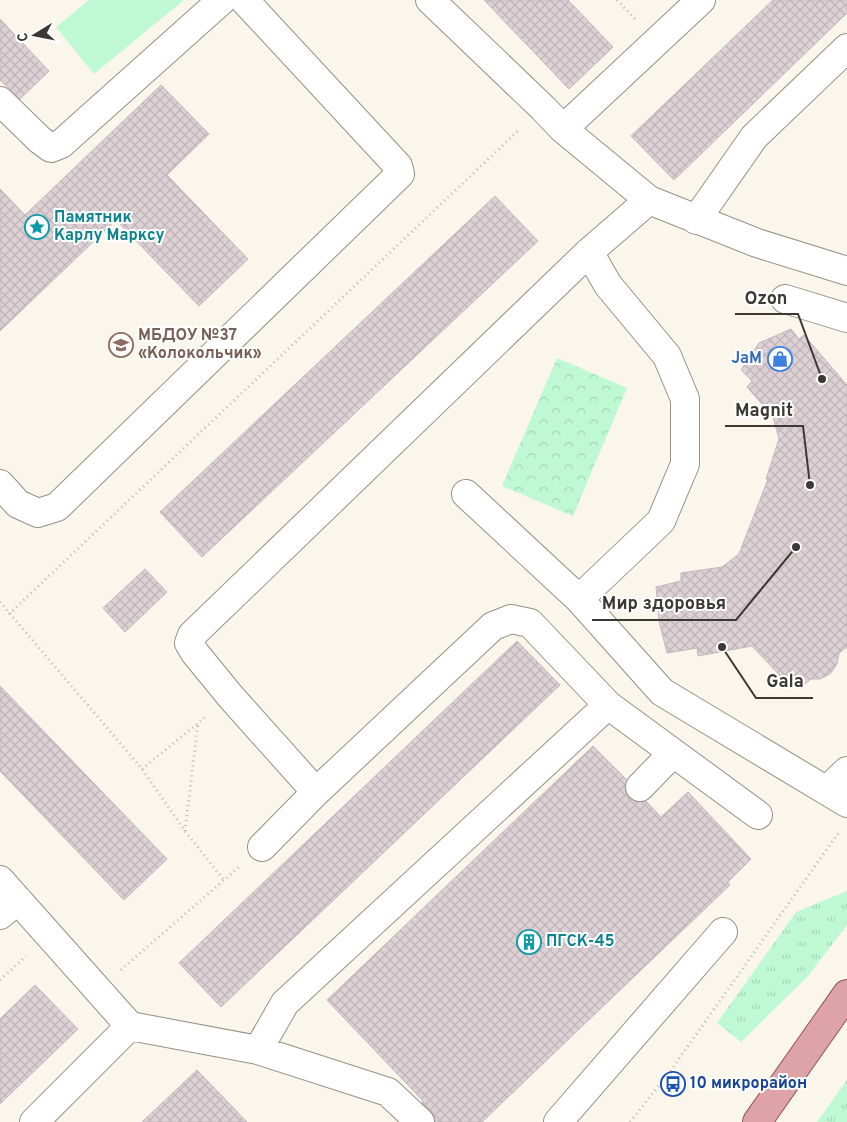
<svg xmlns="http://www.w3.org/2000/svg" width="847" height="1122" font-family="Overpass,sans-serif">
	<style>
		.grass { fill: url(#grass-tufts) }
		.park { fill: url(#park-crowns) }
		.pitch { fill: #bff9d4 }
		.building { fill: url(#building-cross-hatch); stroke: #c4b8bc }
		.lines { fill: none; stroke-linecap: round; stroke-linejoin: round }
		.minor-casing { stroke: #959187; stroke-width: 30 }
		.major-casing { stroke: #955659; stroke-width: 30 }
		.path { stroke: #bebab2; stroke-width: 3; stroke-dasharray: 1 4; stroke-linecap: butt }
		.minor { stroke: #fff; stroke-width: 28 }
		.major { stroke: #dda3a7; stroke-width: 28 }
		.labels { text-anchor: middle; dominant-baseline: central; stroke-width: 4; stroke-linejoin: round; paint-order: stroke }
		.culture-label { font-size: 16px; font-weight: bold; fill: #0d838f; stroke: #fff; text-anchor: start }
		.education-label { font-size: 16px; font-weight: bold; fill: #785e54; stroke: #fff; text-anchor: start }
		.shop-label { font-size: 16px; font-weight: bold; fill: #366cbe; stroke: #fff; text-anchor: end }
		.transit-label { font-size: 16px; font-weight: bold; fill: #164399; stroke: #fff; text-anchor: start }
		.leader { fill: none; stroke: #3b3935; stroke-width: 2 }
		.callout-dot { fill: #3b3935; stroke: #fff; stroke-width: 2 }
		.callout-label { font-size: 18px; text-anchor: middle; font-weight: bold; fill: #3b3935; stroke: #fff; stroke-width: 4; stroke-linejoin: round; paint-order: stroke }
	</style>
	<defs>
		<pattern id="grass-tufts" width="24" height="20" patternUnits="userSpaceOnUse" patternTransform="scale(1.25)"><rect width="24" height="20" fill="#bff9d4"/><path d="M3 7l-1-3M5 7V3M7 7l1-3M15 17l-1-3M17 17v-4M19 17l1-3" fill="none" stroke="#a5d6b7"/></pattern>
		<pattern id="park-crowns" width="20" height="18" patternUnits="userSpaceOnUse" patternTransform="scale(1.25)"><rect width="20" height="18" fill="#bff9d4"/><path d="M2 6a3 3 0 1 1 6 0M12 15a3 3 0 1 1 6 0" fill="none" stroke="#a5d6b7"/></pattern>
		<pattern id="building-cross-hatch" width="8" height="8" patternUnits="userSpaceOnUse" patternTransform="scale(1.25)"><rect width="8" height="8" fill="#ddd1d5"/><path d="M0 0l8 8M0 8l8-8" fill="none" stroke="#bfb4b7"/></pattern>
	</defs>
	<rect width="100%" height="100%" fill="#fbf6ec"/>
	<!-- grass -->
	<path class="grass" d="M847 891V925L808 976 741 1042 717 1023 796 912Z
		M847 1080V1122H817Z"/>
	<!-- park -->
	<path class="park" d="M557 358 627 388 573 516 502 486Z"/>
	<!-- pitch -->
	<path class="pitch" d="M89 0H184L94 74 56 27Z"/>
	<!-- building -->
	<path class="building" d="M484 0H568L613 47 569 89Z
		M773 0H847V13L674 180 631 136Z
		M0 19 49 71 20 99 0 80Z
		M161 85 209 134 167 175 248 259 199 306 116 220 0 331V189L25 215Z
		M495 196 538 241 202 557 160 512Z
		M791 329 799 339 804 335 847 385V647L839 653 837 664 830 674 820 679H811L802 686 792 676 785 681 752 646 698 656 697 648 667 653 659 621 656 587 681 581V573L722 567 739 554 768 479H766L779 439 773 417 747 387 752 381 741 370 759 343Z
		M145 569 167 592 125 632 103 608Z
		M517 641 560 685 221 1007 179 963Z
		M0 686 167 859 124 900 0 771Z
		M593 746 627 780 625 791 630 798 637 802 646 801 661 817 688 792 751 859 728 882 730 885 482 1122H435V1117L422 1103 423 1101 327 1000Z
		M35 985 78 1029 0 1104V1019Z
		M197 1070 247 1122H142Z"/>
	<g class="lines">
		<defs>
			<path id="minor" d="M430 0 543 108 563 129 701 0
				M0 101 40 140 51 148 61 144 222 0
				M563 129 649 200 757 243 847 271
				M696 220 754 137 847 48
				M785 299 847 318
				M0 484 18 504 38 513 57 507 400 174 398 166 244 0
				M466 494 579 599 662 692 847 803
				M579 599 661 521 685 464V399L667 356 608 285 589 252
				M608 705 758 815
				M640 787 673 753
				M827 790 847 771
				M316 792 231 697 195 653 189 643 192 635 589 252 649 200
				M0 880 130 1026 258 1050 388 1092 420 1122
				M0 915 18 900
				M258 1050 285 1003 608 705 530 623 511 619 493 626 316 792 262 847
				M34 1122 130 1026
				M558 1122 723 932"/>
			<path id="major" d="M757 1122 847 994"/>
		</defs>
		<!-- minor casing -->
		<use href="#minor" class="minor-casing"/>
		<!-- major casing -->
		<use href="#major" class="major-casing"/>
		<!-- path -->
		<path class="path" d="M617 0 635 19
			M0 602 142 769 185 831 224 880
			M9 614 520 129
			M142 769 207 716
			M185 831 198 724
			M121 970 239 867
			M0 980 26 956
			M630 1122 669 1073 839 832"/>
		<!-- minor -->
		<use href="#minor" class="minor"/>
		<!-- major -->
		<use href="#major" class="major"/>
	</g>
	<!-- icons -->
	<defs>
		<symbol id="sight-ring" viewBox="-11 -11 22 22"><circle r="9.5" fill="#fff" stroke="#0f9aa8" stroke-width="1.5"/><path d="M0-6L1.8-2.2L6-1.7L2.9 1.2L3.7 5.4L0 3.3L-3.7 5.4L-2.9 1.2L-6-1.7L-1.8-2.2Z" fill="#0f9aa8"/></symbol>
		<symbol id="school-ring" viewBox="-11 -11 22 22"><circle r="9.5" fill="#fff" stroke="#8d6e63" stroke-width="1.5"/><path d="M0-5L7-2L0 1L-7-2ZM-4 1L0 2.5L4 1V4Q0 6-4 4Z" fill="#8d6e63"/></symbol>
		<symbol id="shop-ring" viewBox="-11 -11 22 22"><circle r="9.5" fill="#fff" stroke="#3f7fe0" stroke-width="1.5"/><path d="M-5-2.5h2.3a2.7 3.5 0 0 1 5.4 0H5L5.5 6h-11ZM-1.5-2.5h3a1.5 2.3 0 0 0-3 0Z" fill="#3f7fe0"/></symbol>
		<symbol id="building-ring" viewBox="-11 -11 22 22"><circle r="9.5" fill="#fff" stroke="#0f9aa8" stroke-width="1.5"/><path d="M-4-6H4V6H1V3H-1V6H-4ZM-2.5-4.3h1.7v1.8h-1.7ZM.8-4.3h1.7v1.8H.8ZM-2.5-1h1.7V.8h-1.7ZM.8-1h1.7V.8H.8Z" fill="#0f9aa8"/></symbol>
		<symbol id="bus-ring" viewBox="-11 -11 22 22"><circle r="9.5" fill="#fff" stroke="#1a4fb4" stroke-width="1.5"/><path d="M-5-6H5V4H4V6H2V4H-2V6H-4V4H-5ZM-3.5-4V0h7V-4ZM-3.5 1.2v1.5H-2V1.2ZM2 1.2v1.5H3.5V1.2Z" fill="#1a4fb4"/></symbol>
	</defs>
	<g fill-rule="evenodd">
		<use href="#sight-ring" x="23" y="213" width="28" height="28"/>
		<use href="#school-ring" x="107" y="331" width="28" height="28"/>
		<use href="#shop-ring" x="766" y="345" width="28" height="28"/>
		<use href="#building-ring" x="515" y="928" width="28" height="28"/>
		<use href="#bus-ring" x="659" y="1070" width="28" height="28"/>
	</g>
	<g class="labels">
		<!-- culture labels -->
		<g class="culture-label">
			<text x="54" y="218">Памятник<tspan x="54" dy="18">Карлу Марксу</tspan></text>
			<text x="546" y="942">ПГСК-45</text>
		</g>
		<!-- education labels -->
		<g class="education-label">
			<text x="138" y="336">МБДОУ №37<tspan x="138" dy="18">«Колокольчик»</tspan></text>
		</g>
		<!-- shop labels -->
		<g class="shop-label">
			<text x="762" y="359">JaM</text>
		</g>
		<!-- transit labels -->
		<g class="transit-label">
			<text x="690" y="1084">10 микрорайон</text>
		</g>
	</g>
	<!-- callouts -->
	<path class="leader" d="M822 379L798 314H735M810 485L803 426H725M796 547L736 620H592M722 647L756 698H813"/>
	<g class="callout-dot">
		<circle cx="822" cy="379" r="5"/>
		<circle cx="810" cy="485" r="5"/>
		<circle cx="796" cy="547" r="5"/>
		<circle cx="722" cy="647" r="5"/>
	</g>
	<g class="callout-label">
		<text x="766" y="304">Ozon</text>
		<text x="764" y="416">Magnit</text>
		<text x="664" y="609">Мир здоровья</text>
		<text x="785" y="687">Gala</text>
	</g>
	<!-- north arrow -->
	<g transform="translate(35 35) rotate(260)" stroke="#ffffff" stroke-width="4" paint-order="stroke">
	<path d="M0-4L9 19L0 12L-9 19Z" fill="#3b3935"/>
	<text y="-8" font-size="14" font-weight="bold" text-anchor="middle" fill="#3b3935">С</text>
	</g>
</svg>
